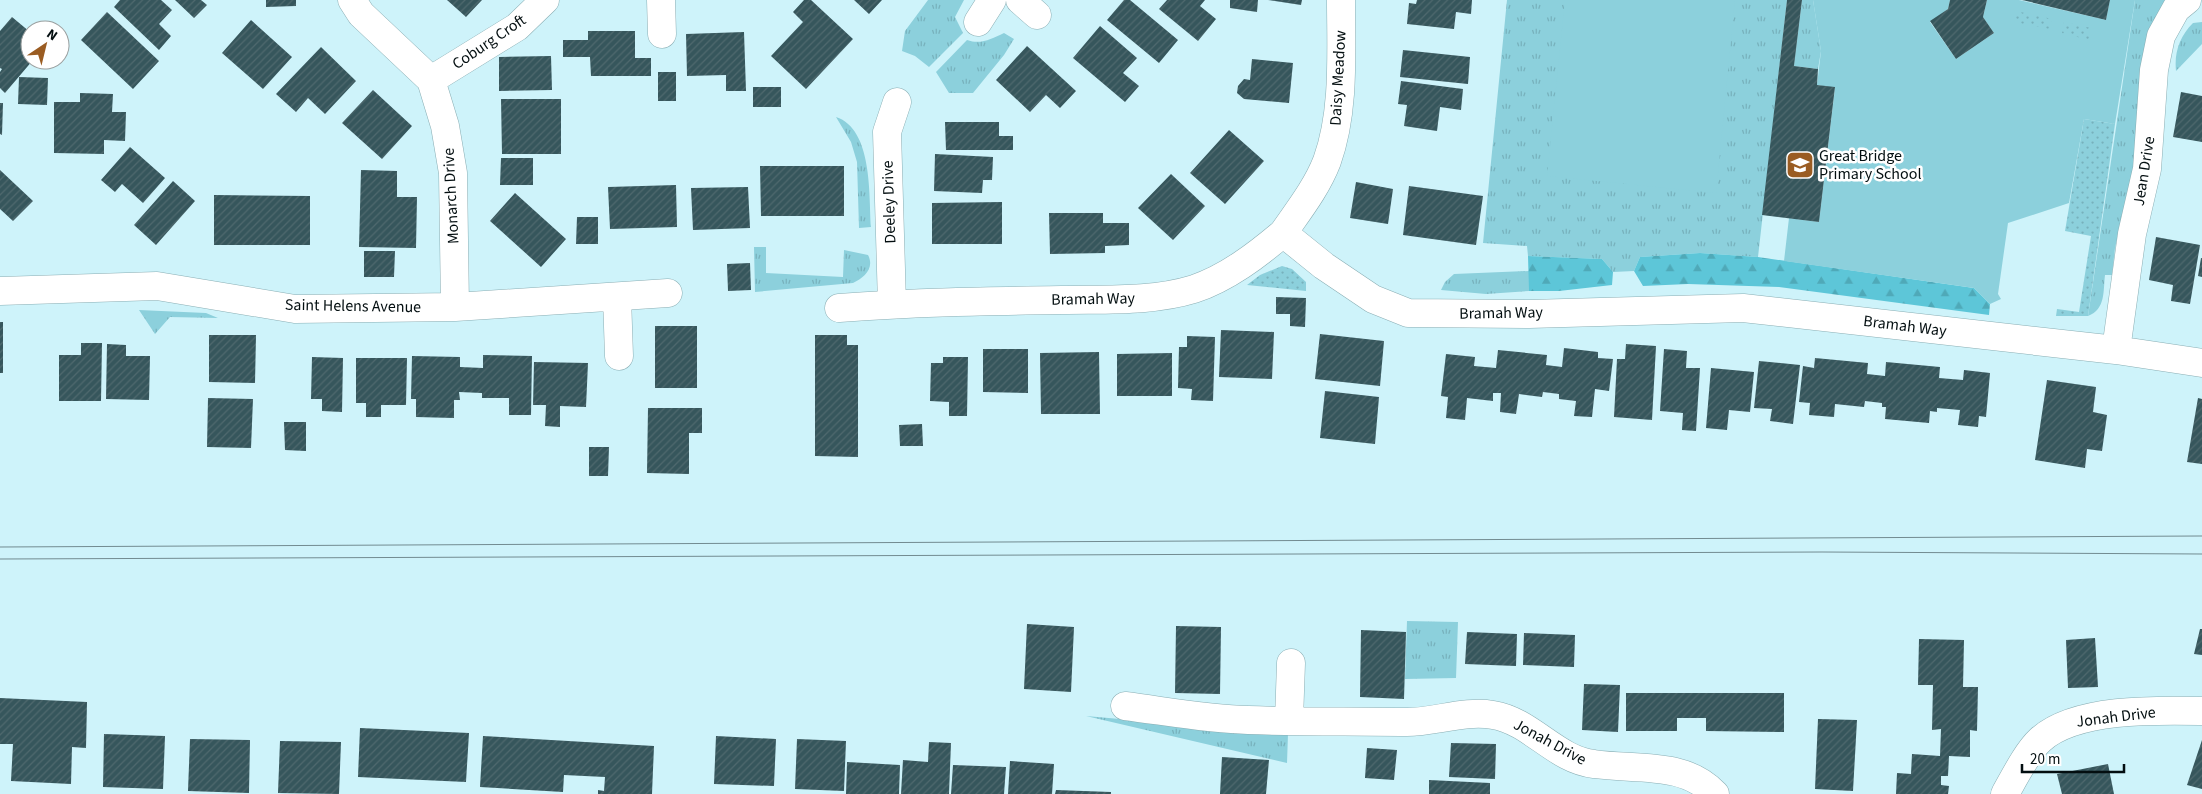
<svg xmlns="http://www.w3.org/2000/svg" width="2202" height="794" font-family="'Source Sans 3',sans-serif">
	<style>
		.grass { fill: url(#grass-tufts) }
		.forest { fill: url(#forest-firs) }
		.park { fill: #8cd0dc }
		.garden { fill: url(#garden-dots) }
		.building { fill: url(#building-hatch) }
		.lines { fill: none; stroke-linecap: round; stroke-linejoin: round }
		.minor-casing { stroke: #8aaeb4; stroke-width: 29 }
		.minor { stroke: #fff; stroke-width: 28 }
		.tram { stroke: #728b90; stroke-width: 1 }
		.labels { text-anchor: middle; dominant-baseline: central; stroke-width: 5; stroke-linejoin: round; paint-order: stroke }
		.street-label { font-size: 16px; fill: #030e10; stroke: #fff }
		.poi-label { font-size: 16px; fill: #030e10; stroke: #fff; text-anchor: start }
	</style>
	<defs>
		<pattern id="grass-tufts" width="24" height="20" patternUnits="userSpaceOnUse" patternTransform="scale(1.25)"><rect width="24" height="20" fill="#8cd0dc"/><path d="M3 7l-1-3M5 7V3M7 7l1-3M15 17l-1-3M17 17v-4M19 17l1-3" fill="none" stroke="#77b1bc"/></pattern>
		<pattern id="forest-firs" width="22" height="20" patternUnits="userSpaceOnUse" patternTransform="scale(1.25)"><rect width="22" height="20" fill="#5dc6d8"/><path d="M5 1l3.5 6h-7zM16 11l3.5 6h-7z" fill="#4fa9b8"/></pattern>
		<pattern id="garden-dots" width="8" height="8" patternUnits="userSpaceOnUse" patternTransform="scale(1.25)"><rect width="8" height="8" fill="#8cd0dc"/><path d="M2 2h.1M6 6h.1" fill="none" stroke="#77b1bc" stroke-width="1.8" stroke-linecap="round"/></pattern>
		<pattern id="building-hatch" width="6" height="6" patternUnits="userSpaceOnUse" patternTransform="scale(1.25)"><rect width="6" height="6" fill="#36565c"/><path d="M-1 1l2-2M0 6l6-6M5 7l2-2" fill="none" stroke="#4f696e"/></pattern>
	</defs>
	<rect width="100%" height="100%" fill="#cef3fa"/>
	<!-- grass -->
	<path class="grass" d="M928 0H964L955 17 963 33 929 67 915 56 902 51 905 31Z
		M1507 0H1787L1758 257 1700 253 1640 257 1634 271 1613 272 1602 259 1528 256 1527 246 1483 243Z
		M1802 0H1813L1821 51 1818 69 1794 66Z
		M2135 0H2165L2148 36 2137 151 2115 248 2112 275H2105C2103 291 2106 309 2088 316Z
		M2202 22V44L2176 71C2174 52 2180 36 2193 23Z
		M1004 33 1014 39 1004 55 973 93H949L936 72 967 40C981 45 991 39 1004 33Z
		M836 117C873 129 869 196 871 227L859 228 857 162 851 142Z
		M754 247H766V273L843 277 844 250 868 255C875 268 864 278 853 283L755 292Z
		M1529 271V291L1486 294 1441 290 1445 282 1454 274Z
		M139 310 206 313 218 318 170 317 155 334Z
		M1407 621 1458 622 1456 678 1405 679Z
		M1086 716 1288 734 1287 763Z"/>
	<!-- forest -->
	<path class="forest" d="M1700 253 1758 257 1974 288 1990 304 1989 315 1779 287 1688 284 1643 286 1634 271 1640 257Z
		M1528 256 1602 259 1613 272 1612 285 1559 291H1529Z"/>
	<!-- park -->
	<path class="park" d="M1565 0H1735L1716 193 1547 176Z
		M1813 0H1950L1948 9 1930 22 1956 59 1994 33 1983 17 1987 0H2019L2106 20 2110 0H2135L2115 124 2084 119 2069 203 2008 223 1998 294 2001 299 1990 304 1974 288 1784 261 1789 218 1819 222 1835 88 1817 85 1821 51Z"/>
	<!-- garden -->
	<path class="garden" d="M2016 11 2052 19 2049 29 2014 22Z
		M2064 22 2091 28 2089 40 2062 33Z
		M2084 119 2115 124 2088 316H2056L2057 309 2079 312 2091 236 2065 231Z
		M1282 266 1292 269 1306 282V291L1247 285 1260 275Z"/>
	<!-- building -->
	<path class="building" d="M120 0H161L172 10 159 24 171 36 159 50 114 7Z
		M175 0H201L207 5 194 18Z
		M266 0H296V6L266 7Z
		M447 0H482L466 17Z
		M804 0H811L853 39 806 89 771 56 803 22 793 12Z
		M854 0H882L869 14Z
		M1124 0H1130L1178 40 1159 63 1107 20Z
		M1167 0H1205L1200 6 1216 19 1198 41 1159 9Z
		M1230 0H1258L1257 12 1230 8Z
		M1268 0H1302L1301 5Z
		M1417 0H1472L1471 14 1456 12 1454 29 1407 24 1409 3 1416 4Z
		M1787 0H1802L1794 66 1818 69 1817 85 1835 87 1819 222 1762 215Z
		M1950 0H1987L1983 17 1994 33 1956 59 1930 21 1948 9Z
		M2022 0H2110L2106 20Z
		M107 12 159 61 133 89 81 40Z
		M12 17 30 32V60H33L5 93 0 88V72L2 69 0 68V31Z
		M251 20 292 57 263 89 222 53Z
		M1100 26 1137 58 1123 73 1139 86 1125 102 1073 58Z
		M588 31H635V58H651V76H591L590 57H563V40H588Z
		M744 32 746 91H726V75L687 76 686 34Z
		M1027 46 1076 91 1060 108 1046 95 1030 112 996 80Z
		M321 47 356 81 325 114 308 98 296 112 276 94Z
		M1403 50 1470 57 1468 84 1400 77Z
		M551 56 552 90 499 91V57Z
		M1252 59 1293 63 1289 103 1244 99 1237 93 1238 86 1244 79 1250 80Z
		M658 72H676V101H658Z
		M19 77 48 78 47 105 18 104Z
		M1401 81 1463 89 1461 110 1440 107 1437 131 1404 126 1407 105 1398 104Z
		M753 87H781V107H753Z
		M373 90 412 126 382 159 342 123Z
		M2181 92 2202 96V142L2173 137Z
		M80 93 113 94 112 112H126L125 141 104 140V154L54 153V102H80Z
		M501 99H561V154H502Z
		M0 103H3L2 135 0 134Z
		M945 122H999V136H1013V150H946Z
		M1229 130 1264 161 1225 204 1190 173Z
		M130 147 165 178 143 203 122 184 115 192 101 180Z
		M935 154 993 157 992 180H983L982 193 934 191Z
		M501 158H533V185H500Z
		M760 166H844V216H761Z
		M0 170 33 201 13 221 0 209Z
		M361 170 397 171V197H417L416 248 359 247Z
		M1171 174 1205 206 1173 240 1138 208Z
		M173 181 195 201 156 245 134 225Z
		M1356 182 1393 189 1388 224 1350 218Z
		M676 185 677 227 610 229 608 187Z
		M1409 186 1483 196 1476 245 1403 235Z
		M748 187 750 228 693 230 691 188Z
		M515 193 566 239 541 267 490 221Z
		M214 195 310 196V245H214Z
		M1002 202V244H932V203Z
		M1049 213H1103V223H1129V245L1105 246V253L1050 254Z
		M577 217H598V244H576Z
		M2156 237 2200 245 2190 304 2171 301 2173 285 2149 280Z
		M364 251H395L394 277H364Z
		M2201 258H2202V277L2198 276Z
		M750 263 751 290 728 291 727 264Z
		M1276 297 1306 298 1305 327 1290 326V314H1276Z
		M0 322H3V373H0Z
		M655 326H697V388H655Z
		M1221 330 1274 332 1272 379 1219 377Z
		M1320 334 1384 341 1380 386 1315 379Z
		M209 335H256L255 383 209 382Z
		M815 335H847V345H858V457L815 456Z
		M1187 336 1215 337 1213 401 1191 400 1192 389 1178 388 1179 347H1187Z
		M81 343H102L101 401H59V355H81Z
		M107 344 126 345V356H150L149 400 106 399Z
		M1626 344 1656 346 1652 420 1614 417 1617 359H1625Z
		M1564 348 1598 352V358L1613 359 1609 391 1595 389 1592 417 1574 416 1576 401 1559 399V394L1543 392 1542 397 1519 394 1516 414 1500 412 1501 393H1493V401L1467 398 1465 420 1446 418 1448 397 1441 396 1446 354 1475 357 1474 366 1496 368 1498 350 1547 355 1546 365 1562 367Z
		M983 349H1028V393L983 392Z
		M1664 349 1687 351 1686 368H1700L1696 431 1682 430 1683 413 1660 411Z
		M1099 352 1100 414H1041L1040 353Z
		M1172 353V396H1117V354Z
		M483 355 532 356 531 415H509V398H482V393L459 392 460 400H454V418L416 417V399H411L412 356 460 357V367L483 368Z
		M312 357 343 358 342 412 322 411V399H311Z
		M943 357H968L967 416H949V402L930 401 931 363H943Z
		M356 358H407L406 405H381V417H366V403H356Z
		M1815 358 1868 363 1867 374 1885 376 1886 362 1940 367 1939 378 1963 380 1964 370 1990 373 1986 417 1979 416 1978 427 1958 425 1960 410 1937 408V412L1930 411 1929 423 1885 419 1886 407H1882V403L1865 401 1864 407 1835 404 1834 417 1809 415 1810 403 1799 402 1803 366 1814 368Z
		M1759 361 1800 365 1793 424 1770 421 1772 409 1754 408Z
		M534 362 588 363 586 407 560 406V427L545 426 546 405H533Z
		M1711 368 1754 372 1750 412 1729 410 1727 430 1706 428Z
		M2047 380 2096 387 2093 412 2107 415 2102 451 2087 449 2085 468 2035 460Z
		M1325 391 1379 397 1375 444 1320 438Z
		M208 398 253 399 251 448 207 447Z
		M2198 398 2202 399V464L2187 462Z
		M648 408H702V433H689V474L647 473Z
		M284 422H306V451L285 450Z
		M922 424 923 446H900L899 425Z
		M589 447H609L608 476H589Z
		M1027 624 1074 627 1071 692 1024 689Z
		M1176 626 1221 627 1220 694 1175 693Z
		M2200 629H2202V655L2194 654Z
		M1361 630 1406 632 1404 699 1360 697Z
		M1467 632 1517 634 1516 666 1465 664Z
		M1524 633 1575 635 1574 667 1523 665Z
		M2095 638 2098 687 2068 688 2066 640Z
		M1919 639 1964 640 1963 687H1978L1977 731 1970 730V757L1949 756 1948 776H1941V785L1949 786 1948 794H1896L1897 773 1911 774 1912 754 1940 756 1941 729 1932 730 1933 685H1918Z
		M1584 684 1620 685 1618 732 1582 730Z
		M1626 693H1784V732L1706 731V718H1677V731H1626Z
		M0 698 87 702 86 748 72 747 71 784 11 781 13 744H0Z
		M1818 719 1857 720 1853 791 1815 789Z
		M360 728 469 733 466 782 358 777Z
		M104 734 165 736 163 789 103 787Z
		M483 736 654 746 652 794H598V790L604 791 605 777 564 775 563 792 480 787Z
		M716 736 776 739 774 786 714 784Z
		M190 739 250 740 249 793 188 791Z
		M797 739 846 741 844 791 795 789Z
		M2202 740V789L2187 785Z
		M280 741 341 742 339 794 278 793Z
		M929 742 951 743 949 794H901L903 760 928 762Z
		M1451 743 1496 744 1495 779 1449 777Z
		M1367 748 1397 750 1394 780 1365 778Z
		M1222 757 1269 760 1266 794H1220Z
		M1010 761 1054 764 1052 794H1008Z
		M847 762 900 765 899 794H846Z
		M2108 764 2114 794H2062L2057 774Z
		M953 765 1006 767 1004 794H951Z
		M1429 780 1490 783V794H1429Z
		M1056 790 1111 792V794H1055Z"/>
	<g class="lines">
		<defs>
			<path id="minor" d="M352 0 361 14 431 80 445 126 453 173 455 307
				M661 0 662 34
				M1020 0 1037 15
				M978 22 992 0
				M431 80 517 27 545 0
				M1283 233C1299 210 1317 187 1327 161 1345 111 1341 52 1341 0
				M0 291 157 286 295 309 455 307 668 293
				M617 297 619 356
				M892 304 887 132 897 102
				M839 308C913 302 988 301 1062 300 1105 299 1152 302 1194 289 1227 278 1257 255 1283 233L1324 266 1373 299 1408 313 1529 314 1743 308 2116 350 2202 363
				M2116 350 2132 234 2147 169 2154 70 2161 36 2176 9 2187 0
				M1125 706C1165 711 1207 719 1248 720 1301 722 1354 721 1407 722 1435 722 1465 710 1493 715 1531 721 1556 760 1594 764 1636 770 1684 761 1715 794
				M1289 720 1291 663
				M2005 794C2014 778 2027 752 2040 740 2075 708 2156 710 2202 711"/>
		</defs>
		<!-- minor casing -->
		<use href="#minor" class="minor-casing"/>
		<!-- minor -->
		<use href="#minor" class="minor"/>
		<!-- tram -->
		<path class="tram" d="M0 547 2202 536
			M0 559 1822 552 2202 554"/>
	</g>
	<!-- icons -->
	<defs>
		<symbol id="school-square" viewBox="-11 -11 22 22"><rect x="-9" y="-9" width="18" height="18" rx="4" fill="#9a5c22" stroke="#fff"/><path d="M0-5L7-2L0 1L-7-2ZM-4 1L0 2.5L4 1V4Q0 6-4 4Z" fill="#fff"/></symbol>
	</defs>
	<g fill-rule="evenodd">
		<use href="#school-square" x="1784" y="149" width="32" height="32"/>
	</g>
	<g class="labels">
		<!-- street labels -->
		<g class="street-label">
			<text transform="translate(489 42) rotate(-34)">Coburg Croft</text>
			<text transform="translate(1338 78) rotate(-87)">Daisy Meadow</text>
			<text transform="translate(2144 171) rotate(-81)">Jean Drive</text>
			<text transform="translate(451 196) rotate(-93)">Monarch Drive</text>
			<text transform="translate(889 202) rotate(-92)">Deeley Drive</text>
			<text transform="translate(1093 299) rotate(-1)">Bramah Way</text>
			<text transform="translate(353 306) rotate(1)">Saint Helens Avenue</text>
			<text transform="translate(1501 313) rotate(-1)">Bramah Way</text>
			<text transform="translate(1905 326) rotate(7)">Bramah Way</text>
			<text transform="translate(2116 717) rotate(-7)">Jonah Drive</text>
			<text transform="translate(1550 742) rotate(28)">Jonah Drive</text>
		</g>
		<!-- poi labels -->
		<g class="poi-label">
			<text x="1819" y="156">Great Bridge<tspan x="1819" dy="18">Primary School</tspan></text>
		</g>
	</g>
	<!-- north arrow -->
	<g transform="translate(45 45) rotate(35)"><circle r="24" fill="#ffffff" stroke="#9a9f9f"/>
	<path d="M0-4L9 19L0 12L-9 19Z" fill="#9a5c22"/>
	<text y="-8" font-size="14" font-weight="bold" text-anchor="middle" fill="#030e10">N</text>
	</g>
	<!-- scale -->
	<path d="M2022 764v8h102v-8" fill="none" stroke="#030e10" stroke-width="2.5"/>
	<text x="2030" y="764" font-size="15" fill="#030e10" stroke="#ffffff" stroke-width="4" paint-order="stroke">20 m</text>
</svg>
